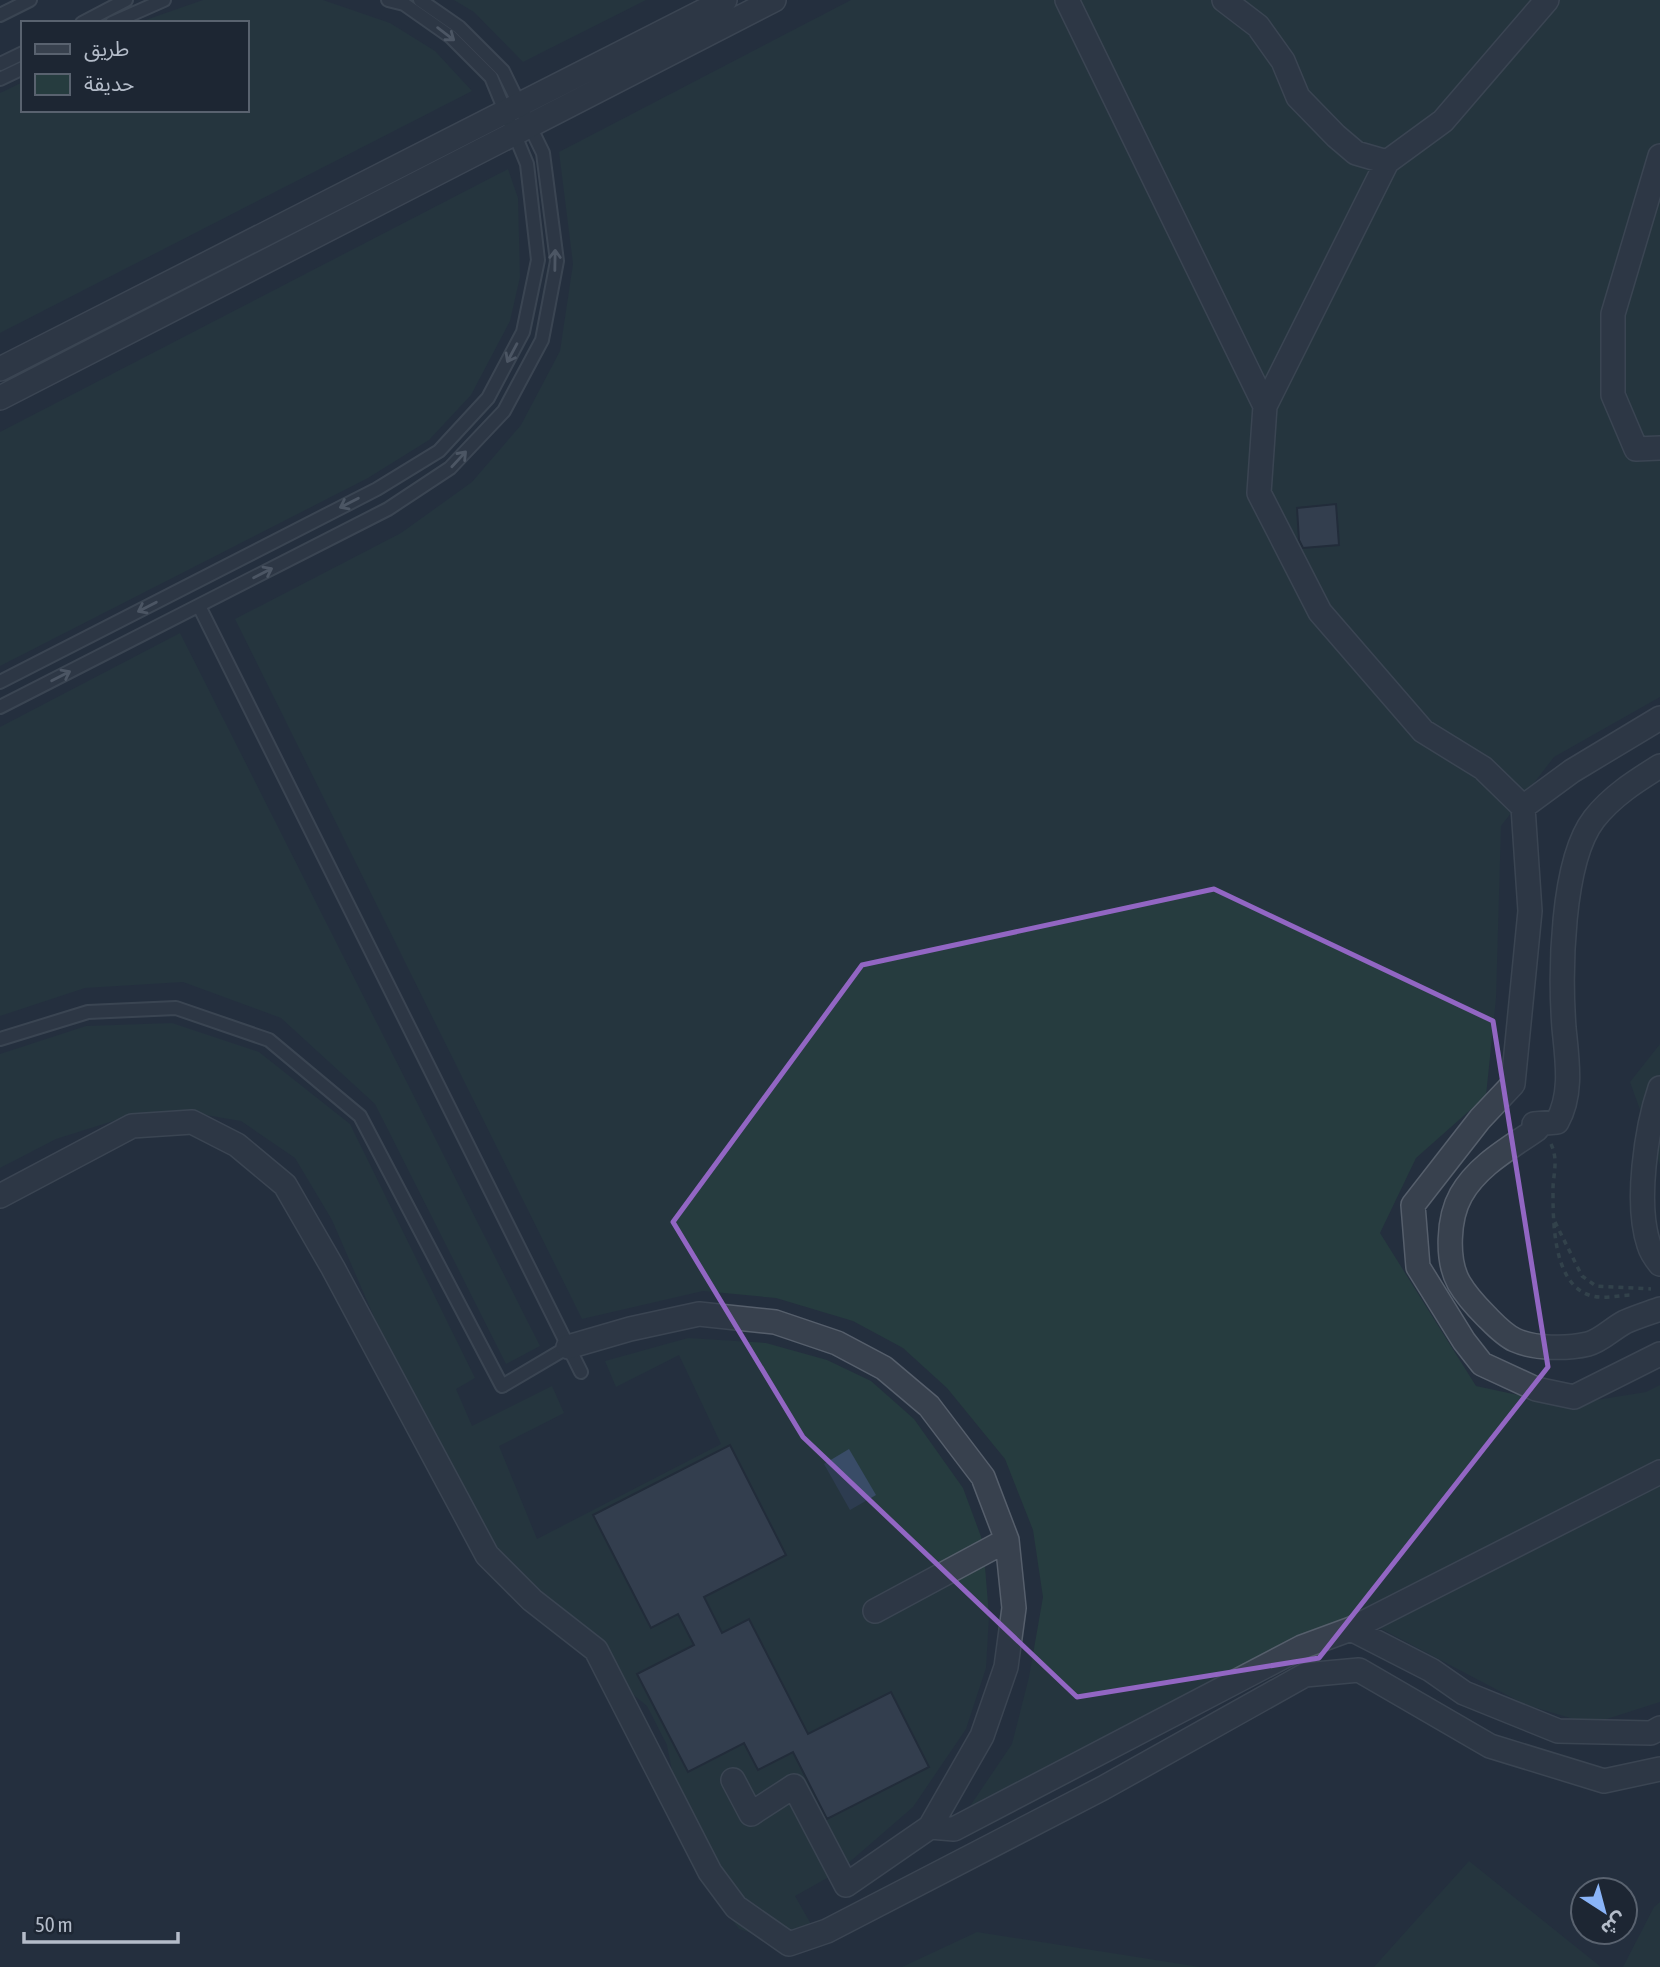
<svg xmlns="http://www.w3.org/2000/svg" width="1660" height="1967" font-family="'Asap Condensed','Noto Sans Arabic',sans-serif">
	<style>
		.green { fill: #263c3f }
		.water { fill: #394c67 }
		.building { fill: #455162; stroke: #1f2835; stroke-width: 2 }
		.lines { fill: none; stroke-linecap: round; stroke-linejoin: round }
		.lane-casing { stroke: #565f6c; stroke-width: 16 }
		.street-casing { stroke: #565f6c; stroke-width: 26 }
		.path { stroke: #44595c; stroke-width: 3.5; stroke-dasharray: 5 5; stroke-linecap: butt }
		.lane { stroke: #38414e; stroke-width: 12 }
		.street { stroke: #38414e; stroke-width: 23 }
		.oneway { stroke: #7c8592 }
		.marked { fill: none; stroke: #9266c3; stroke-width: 5; stroke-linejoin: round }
	</style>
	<rect width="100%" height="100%" fill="#242f3e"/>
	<!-- green -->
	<path class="green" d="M203 0H323L390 23 435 51 472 91 0 333V93L23 82V110H247V23H137Z
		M454 0H646L523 62 474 12Z
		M851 0H1660V697L1554 757 1501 826 1496 998 1486 1096 1416 1158 1380 1233 1476 1386 1565 1405 1646 1392 1660 1385V1702L1591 1724 1526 1705 1353 1614 964 1815 1012 1744 1029 1677 1043 1597 1033 1530 1005 1459 947 1388 903 1348 853 1321 776 1298 703 1291 582 1319 235 619 401 533 472 482 521 425 560 351 573 264 559 152Z
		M508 169 518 198 520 277 510 321 471 395 429 440 368 478 0 666V432Z
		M180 633 540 1346 506 1364 375 1104 281 1018 183 982 85 988 0 1016V727Z
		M172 1023 259 1052 350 1124 475 1378 456 1389 472 1426 552 1386 564 1413 499 1446 537 1539 721 1444 679 1355 616 1387 605 1361 688 1338 766 1343 827 1360 871 1381 914 1419 963 1488 983 1542 989 1616 986 1668 966 1729 913 1807 838 1872 795 1896 812 1926 772 1940 739 1929 713 1895 675 1785 667 1745 647 1706 496 1582 475 1550 332 1220 295 1158 241 1121 176 1110 126 1117 56 1139 0 1168V1054L86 1026Z
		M1660 1044V1165L1630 1082Z
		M1469 1861 1601 1967H1374Z
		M1660 1902V1967H1623L1654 1907Z
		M977 1932 1200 1967H902Z"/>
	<!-- water -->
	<path class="water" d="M849 1449 876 1495 850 1510 824 1464Z"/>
	<!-- building -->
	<path class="building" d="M1336 504 1339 545 1303 548 1299 540 1297 508Z
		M730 1445 786 1555 704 1597 722 1633 749 1619 808 1734 891 1692 929 1767 827 1819 793 1752 758 1770 744 1743 688 1772 637 1674 694 1645 678 1614 651 1628 593 1515Z"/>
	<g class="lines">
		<defs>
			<path id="lane" d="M0 15 30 0
				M82 23 126 0
				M112 23 164 0
				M0 64 23 53
				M0 79 23 68
				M199 606 581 1372
				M0 682 377 489 439 451 488 398 523 332 538 260 527 164 491 77 451 37 404 4 388 0
				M0 707 388 509 450 468 504 411 542 340 557 261 543 153 503 71 459 27 420 0
				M0 1039 88 1012 176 1008 269 1040 360 1116 502 1386 568 1347"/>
			<path id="street" d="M1067 0 1265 406
				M1224 0 1258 26 1283 61 1298 97 1336 136 1356 153 1387 162 1443 121 1547 0
				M1660 156 1613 314V395L1636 449 1660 448
				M1387 162 1265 406 1259 493 1320 612 1423 731 1483 768 1523 807
				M0 369 725 0
				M0 398 774 0
				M1660 718 1572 771 1523 807 1530 911 1513 1084 1480 1119 1413 1205 1418 1267 1464 1341 1482 1364 1536 1389 1574 1397 1660 1354
				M1660 766C1636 781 1612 796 1594 819 1561 862 1560 974 1564 1028 1567 1059 1573 1094 1557 1122L1534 1124 1537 1129C1510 1148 1478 1165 1461 1195 1448 1218 1446 1260 1459 1283 1466 1295 1476 1306 1486 1316 1494 1324 1504 1335 1515 1340 1535 1349 1567 1349 1588 1344 1601 1341 1613 1328 1625 1322 1636 1317 1649 1313 1660 1309
				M1660 1088C1646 1129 1635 1204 1649 1245 1651 1252 1656 1259 1660 1264
				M0 1196 132 1126 192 1122 237 1145 285 1185 333 1268 487 1555 532 1600 596 1650 710 1872 736 1907 789 1944 827 1931 1103 1788 1305 1675 1359 1670 1490 1746 1604 1781 1660 1769
				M568 1347 630 1329 699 1314 775 1322 837 1343 884 1368 929 1406 983 1477 1007 1540 1014 1608 1006 1667 982 1736 930 1827 846 1885 794 1786 751 1814 733 1780
				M875 1611 1007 1540
				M1351 1629 1660 1472
				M930 1827 954 1829 1302 1647 1351 1629 1431 1670 1464 1693 1558 1731 1651 1733 1660 1728"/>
		</defs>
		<!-- lane casing -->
		<use href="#lane" class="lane-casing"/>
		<!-- street casing -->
		<use href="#street" class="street-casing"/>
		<!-- path -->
		<path class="path" d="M1551 1144C1558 1159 1554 1171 1553 1187 1553 1219 1552 1282 1589 1295 1602 1300 1619 1295 1633 1295
			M1555 1222 1582 1276 1596 1286 1651 1289"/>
		<!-- lane -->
		<use href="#lane" class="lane"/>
		<!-- street -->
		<use href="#street" class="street"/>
	</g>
	<!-- one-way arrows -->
	<defs><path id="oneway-shaft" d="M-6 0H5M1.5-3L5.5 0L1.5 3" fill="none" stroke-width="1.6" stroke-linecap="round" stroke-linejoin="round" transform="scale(1.75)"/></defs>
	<g class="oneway">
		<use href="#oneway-shaft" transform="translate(446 34) rotate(37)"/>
		<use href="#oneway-shaft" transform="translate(555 260) rotate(-89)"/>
		<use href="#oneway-shaft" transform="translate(512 353) rotate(118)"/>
		<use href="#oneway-shaft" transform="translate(459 459) rotate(-47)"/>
		<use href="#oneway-shaft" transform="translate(349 503) rotate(153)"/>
		<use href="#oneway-shaft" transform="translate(263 573) rotate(-27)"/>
		<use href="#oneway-shaft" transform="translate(147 607) rotate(153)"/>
		<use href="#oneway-shaft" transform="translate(61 676) rotate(-27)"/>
	</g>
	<!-- marked area -->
	<path d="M0 0H1660V1967H0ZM1214 889 1493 1021 1548 1367 1319 1658 1077 1697 803 1437 673 1222 862 965Z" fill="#242f3e" fill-opacity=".55" fill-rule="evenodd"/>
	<path class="marked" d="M1214 889 1493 1021 1548 1367 1319 1658 1077 1697 803 1437 673 1222 862 965Z"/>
	<!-- legend -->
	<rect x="21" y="21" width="228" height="91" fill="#1d2633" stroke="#59626f" stroke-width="2"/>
	<rect x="35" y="44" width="35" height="10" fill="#38414e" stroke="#59626f" stroke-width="2"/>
	<text x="84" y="56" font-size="21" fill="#b4bcc9">طريق</text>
	<rect x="35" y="74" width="35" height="21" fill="#263c3f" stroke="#59626f" stroke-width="2"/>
	<text x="84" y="91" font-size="21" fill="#b4bcc9">حديقة</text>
	<!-- north arrow -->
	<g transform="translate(1604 1911) rotate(144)"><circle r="33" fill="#1d2633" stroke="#59626f" stroke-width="2"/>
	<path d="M0-5L12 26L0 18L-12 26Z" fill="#8ab4f8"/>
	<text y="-10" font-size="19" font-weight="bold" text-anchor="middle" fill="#b4bcc9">ش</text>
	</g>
	<!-- scale -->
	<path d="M24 1932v10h154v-10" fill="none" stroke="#b4bcc9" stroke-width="3.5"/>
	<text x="35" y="1932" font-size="21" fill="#b4bcc9" stroke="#1d2633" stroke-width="5" paint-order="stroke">50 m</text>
</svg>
